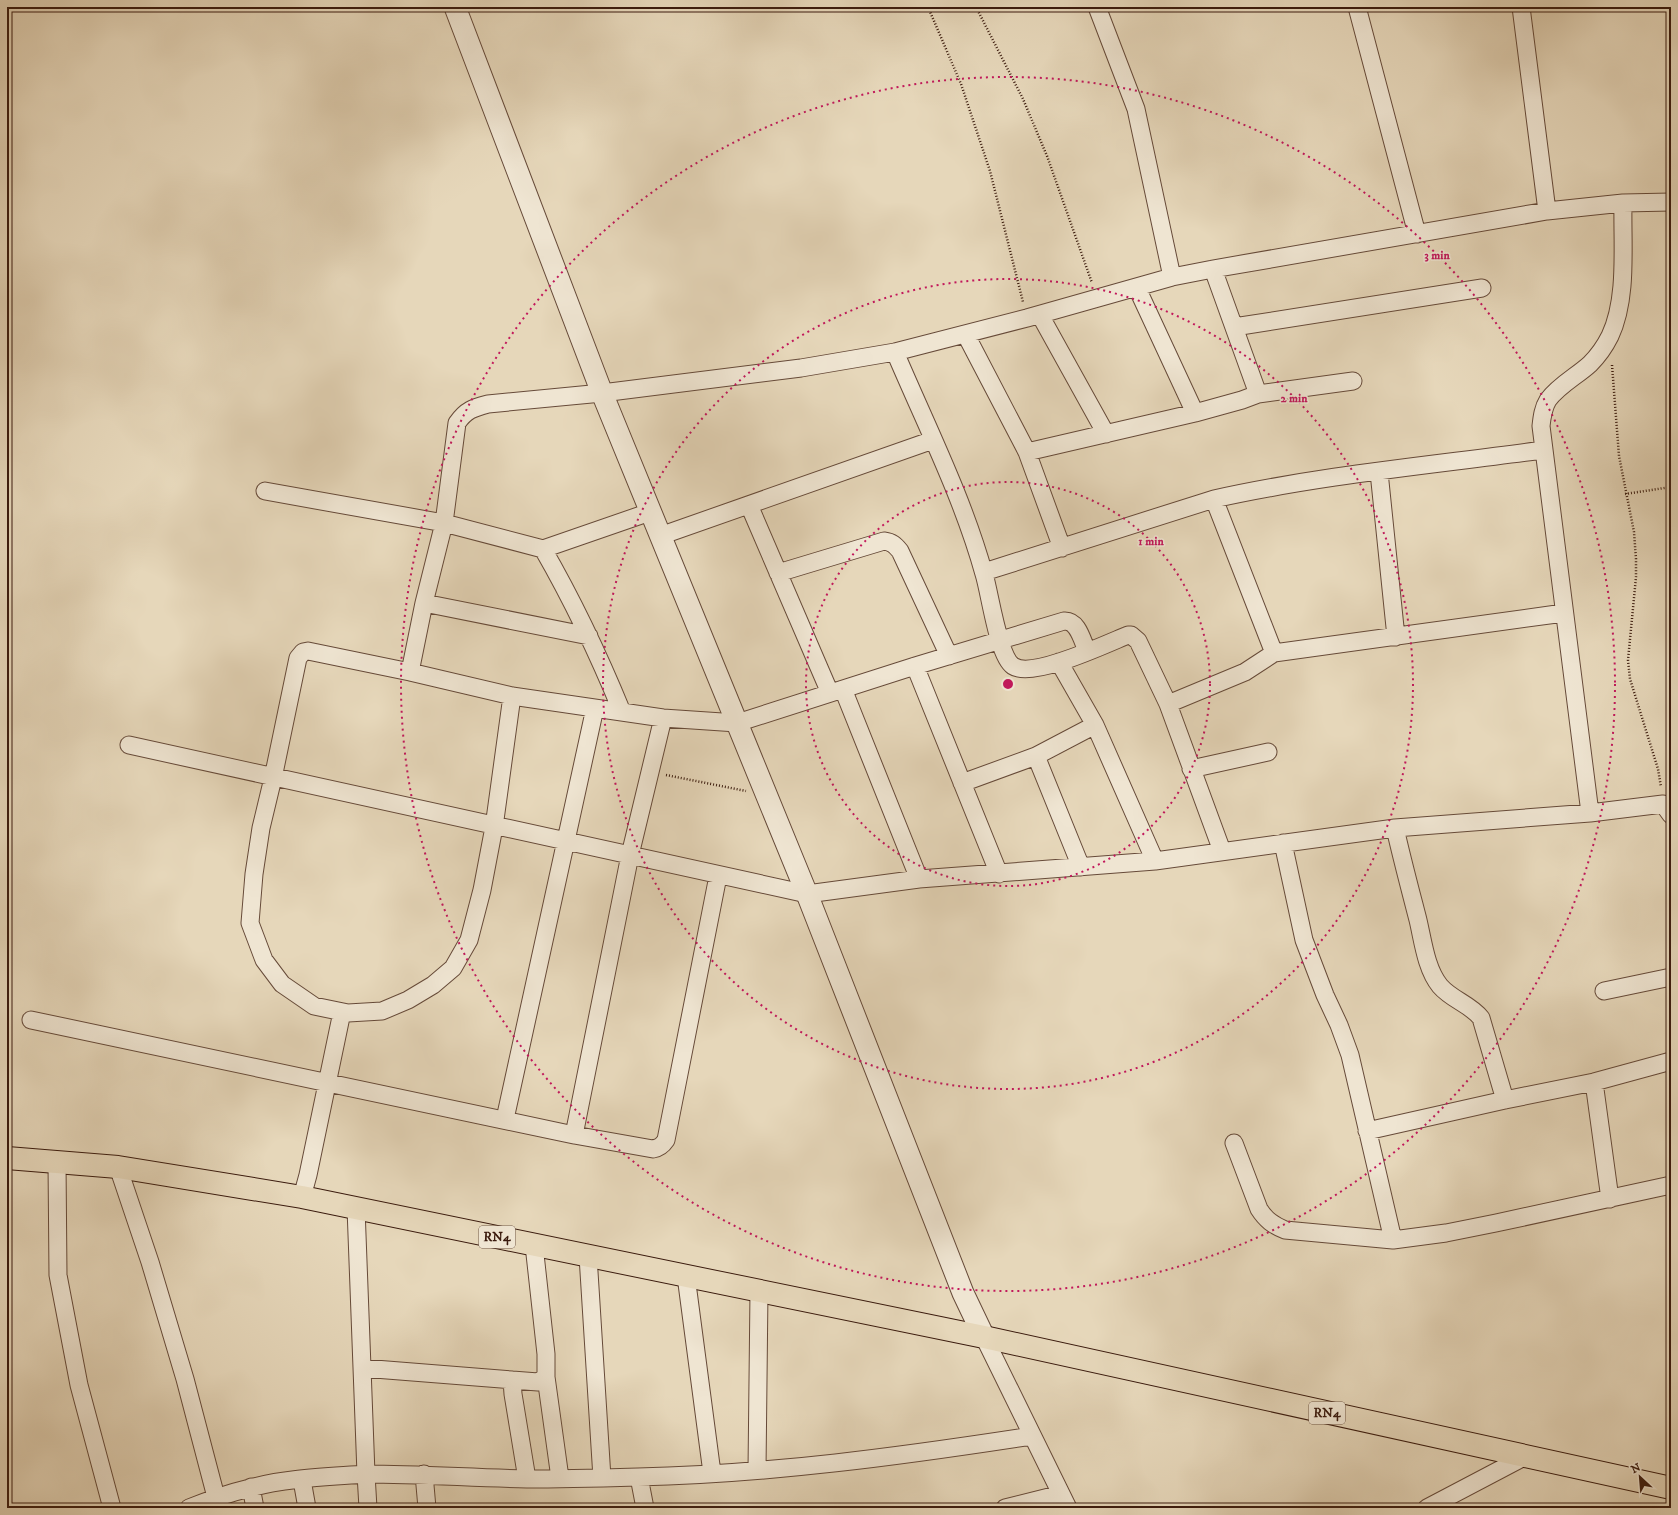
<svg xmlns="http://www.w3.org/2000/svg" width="1678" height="1515" font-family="'IM FELL DW Pica',serif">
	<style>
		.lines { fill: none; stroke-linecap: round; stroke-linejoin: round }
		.minor-casing { stroke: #664a39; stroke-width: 19 }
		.tertiary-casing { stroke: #664a39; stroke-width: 23 }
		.primary-casing { stroke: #3b1b0e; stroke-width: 24 }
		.path { stroke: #3b1b0e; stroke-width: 2.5; stroke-dasharray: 1 2; stroke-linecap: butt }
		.minor { stroke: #efe5d2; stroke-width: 17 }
		.tertiary { stroke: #efe5d2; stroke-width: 21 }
		.primary { stroke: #e6d7ba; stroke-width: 22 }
		.ring { fill: none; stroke: #c2185b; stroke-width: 2; stroke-dasharray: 2 4 }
		.labels { text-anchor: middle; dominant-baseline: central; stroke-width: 3; stroke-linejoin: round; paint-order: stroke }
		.shield { fill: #efe5d2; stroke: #715849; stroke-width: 1 }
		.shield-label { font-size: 13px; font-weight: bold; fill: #3b1b0e }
		.centre { fill: #c2185b; stroke: #efe5d2; stroke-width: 2 }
		.ring-label { font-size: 12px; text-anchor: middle; font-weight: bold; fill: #c2185b; stroke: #efe5d2; stroke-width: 3; stroke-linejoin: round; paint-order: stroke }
	</style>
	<rect width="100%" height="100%" fill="#e6d7ba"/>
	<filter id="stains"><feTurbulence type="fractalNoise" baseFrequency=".005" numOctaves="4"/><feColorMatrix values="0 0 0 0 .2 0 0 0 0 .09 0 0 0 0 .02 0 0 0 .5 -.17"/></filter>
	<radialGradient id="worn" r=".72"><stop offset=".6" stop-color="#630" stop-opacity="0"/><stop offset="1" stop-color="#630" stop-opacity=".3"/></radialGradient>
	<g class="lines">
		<defs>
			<path id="minor" d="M1097 7 1136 109 1172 277
				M1357 7 1417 234
				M1521 7 1547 211
				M1137 288 1195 413
				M1040 315 1106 434
				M1234 327 1482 288
				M966 335 1027 452
				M895 352C926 425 963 498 984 574 990 593 998 656 1013 666 1032 679 1106 644 1128 635H1131L1138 641 1168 704 1222 851
				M1258 394 1353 381
				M1379 472 1396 637
				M265 491 444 523 543 549C573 601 599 656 622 712
				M749 505 830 693
				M660 536 933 440
				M1062 548 1027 452 1195 413 1242 400 1258 394 1213 269
				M543 549 650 512
				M984 572 1214 499
				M778 573 884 541C892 542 895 545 900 551L949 656
				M424 603 589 636
				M1274 653 1214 499C1322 475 1433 465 1543 450
				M1059 662 1095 725 1155 861
				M915 666 999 874
				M410 672 424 603 444 523 457 423C466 410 473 408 488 404L602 393 801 368 895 352 1027 318 1172 277 1213 269 1547 211 1623 203 1671 202
				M843 689 919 879
				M512 696 494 827 482 890 469 940 453 968 433 985 408 1000 382 1011 348 1013 314 1006 282 984 264 960 250 923 254 874 261 828 273 778 298 658 303 652 308 651 410 672 512 696 663 718 737 723 915 666 1064 621C1078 620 1082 640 1087 651
				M1168 704 1245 672 1274 653 1564 613
				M129 745 807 894 919 879 1155 861 1395 828 1590 813 1663 804 1671 815
				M1036 756 1081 867
				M1191 769 1268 752
				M962 783 1036 756 1095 725
				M1590 813 1541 426C1542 417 1543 408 1548 400 1559 385 1577 376 1590 364 1597 357 1605 346 1610 336 1628 298 1622 245 1623 203
				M1395 828C1402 859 1410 889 1418 920 1423 941 1426 969 1440 986 1452 1000 1470 1004 1481 1018L1505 1100
				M1283 843 1304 940 1325 995 1339 1025 1350 1055 1393 1240
				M1604 991 1671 977
				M31 1020 574 1135 653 1149C659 1148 662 1146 666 1140L718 876
				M1594 1082 1610 1199
				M505 1119 595 708
				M1367 1131 1505 1100 1594 1082 1671 1061
				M574 1135 630 855 663 718
				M1234 1143 1259 1209C1266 1220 1273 1225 1285 1230L1393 1240 1446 1233 1496 1223 1671 1185
				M57 1162 58 1275 79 1385 112 1508
				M118 1167 150 1262 185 1379 216 1497
				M302 1197 308 1175 342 1012
				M356 1208 366 1474C420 1474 473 1478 527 1479 564 1479 601 1478 638 1477 770 1474 902 1456 1032 1436
				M588 1256 602 1478
				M686 1276 712 1473
				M984 1337 1068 1508
				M362 1368 512 1380 513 1394 527 1479
				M546 1377 560 1478
				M512 1380 538 1382 546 1377V1354L534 1245
				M757 1470 759 1291
				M424 1474 427 1508
				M639 1477 645 1508
				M302 1480 307 1508
				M251 1487 255 1508
				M189 1508C209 1500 229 1493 250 1488 287 1478 328 1477 366 1474L368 1508
				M1005 1508 1061 1494
				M1427 1508 1526 1456"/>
			<path id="tertiary" d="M455 7 602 393 807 894 963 1293 984 1337"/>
			<path id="primary" d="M7 1158 118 1167 302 1197 984 1337 1671 1488"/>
		</defs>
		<!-- minor casing -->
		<use href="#minor" class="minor-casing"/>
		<!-- tertiary casing -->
		<use href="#tertiary" class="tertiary-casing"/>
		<!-- primary casing -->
		<use href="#primary" class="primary-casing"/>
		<!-- path -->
		<path class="path" d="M928 7 961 84 990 171 1023 302
			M976 7 1023 99 1047 156 1092 283
			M1612 365 1619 456 1634 532 1636 559V577L1628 660 1630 679 1658 769 1661 787
			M1625 494 1671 487
			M666 775 746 791"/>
		<!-- minor -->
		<use href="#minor" class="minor"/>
		<!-- tertiary -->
		<use href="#tertiary" class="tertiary"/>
		<!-- primary -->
		<use href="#primary" class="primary"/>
	</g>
	<!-- distance rings -->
	<g class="ring">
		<circle cx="1008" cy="684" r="202"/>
		<circle cx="1008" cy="684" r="405"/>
		<circle cx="1008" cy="684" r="607"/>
	</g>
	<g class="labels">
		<!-- shield labels -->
		<g class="shield">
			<rect x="479" y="1226" width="36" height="22" rx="3"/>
			<rect x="1309" y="1402" width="36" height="22" rx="3"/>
		</g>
		<g class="shield-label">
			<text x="497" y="1237">RN4</text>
			<text x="1327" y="1413">RN4</text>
		</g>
	</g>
	<circle cx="1008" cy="684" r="6" class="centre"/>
	<g class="ring-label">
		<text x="1437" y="259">3 min</text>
		<text x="1294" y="402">2 min</text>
		<text x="1151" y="545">1 min</text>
	</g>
	<!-- margin -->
	<rect width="1678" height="1515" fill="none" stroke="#e6d7ba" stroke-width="24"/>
	<rect x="8" y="8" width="1662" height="1499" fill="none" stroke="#3b1b0e" stroke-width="2"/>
	<rect x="12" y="12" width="1654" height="1491" fill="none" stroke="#3b1b0e"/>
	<!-- north arrow -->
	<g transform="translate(1640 1477) rotate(334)" stroke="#efe5d2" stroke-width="3" paint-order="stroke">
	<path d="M0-3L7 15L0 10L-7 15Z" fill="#3b1b0e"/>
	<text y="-6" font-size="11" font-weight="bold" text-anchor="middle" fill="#3b1b0e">N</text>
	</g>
	<rect width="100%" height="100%" filter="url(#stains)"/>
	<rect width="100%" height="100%" fill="url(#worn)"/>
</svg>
